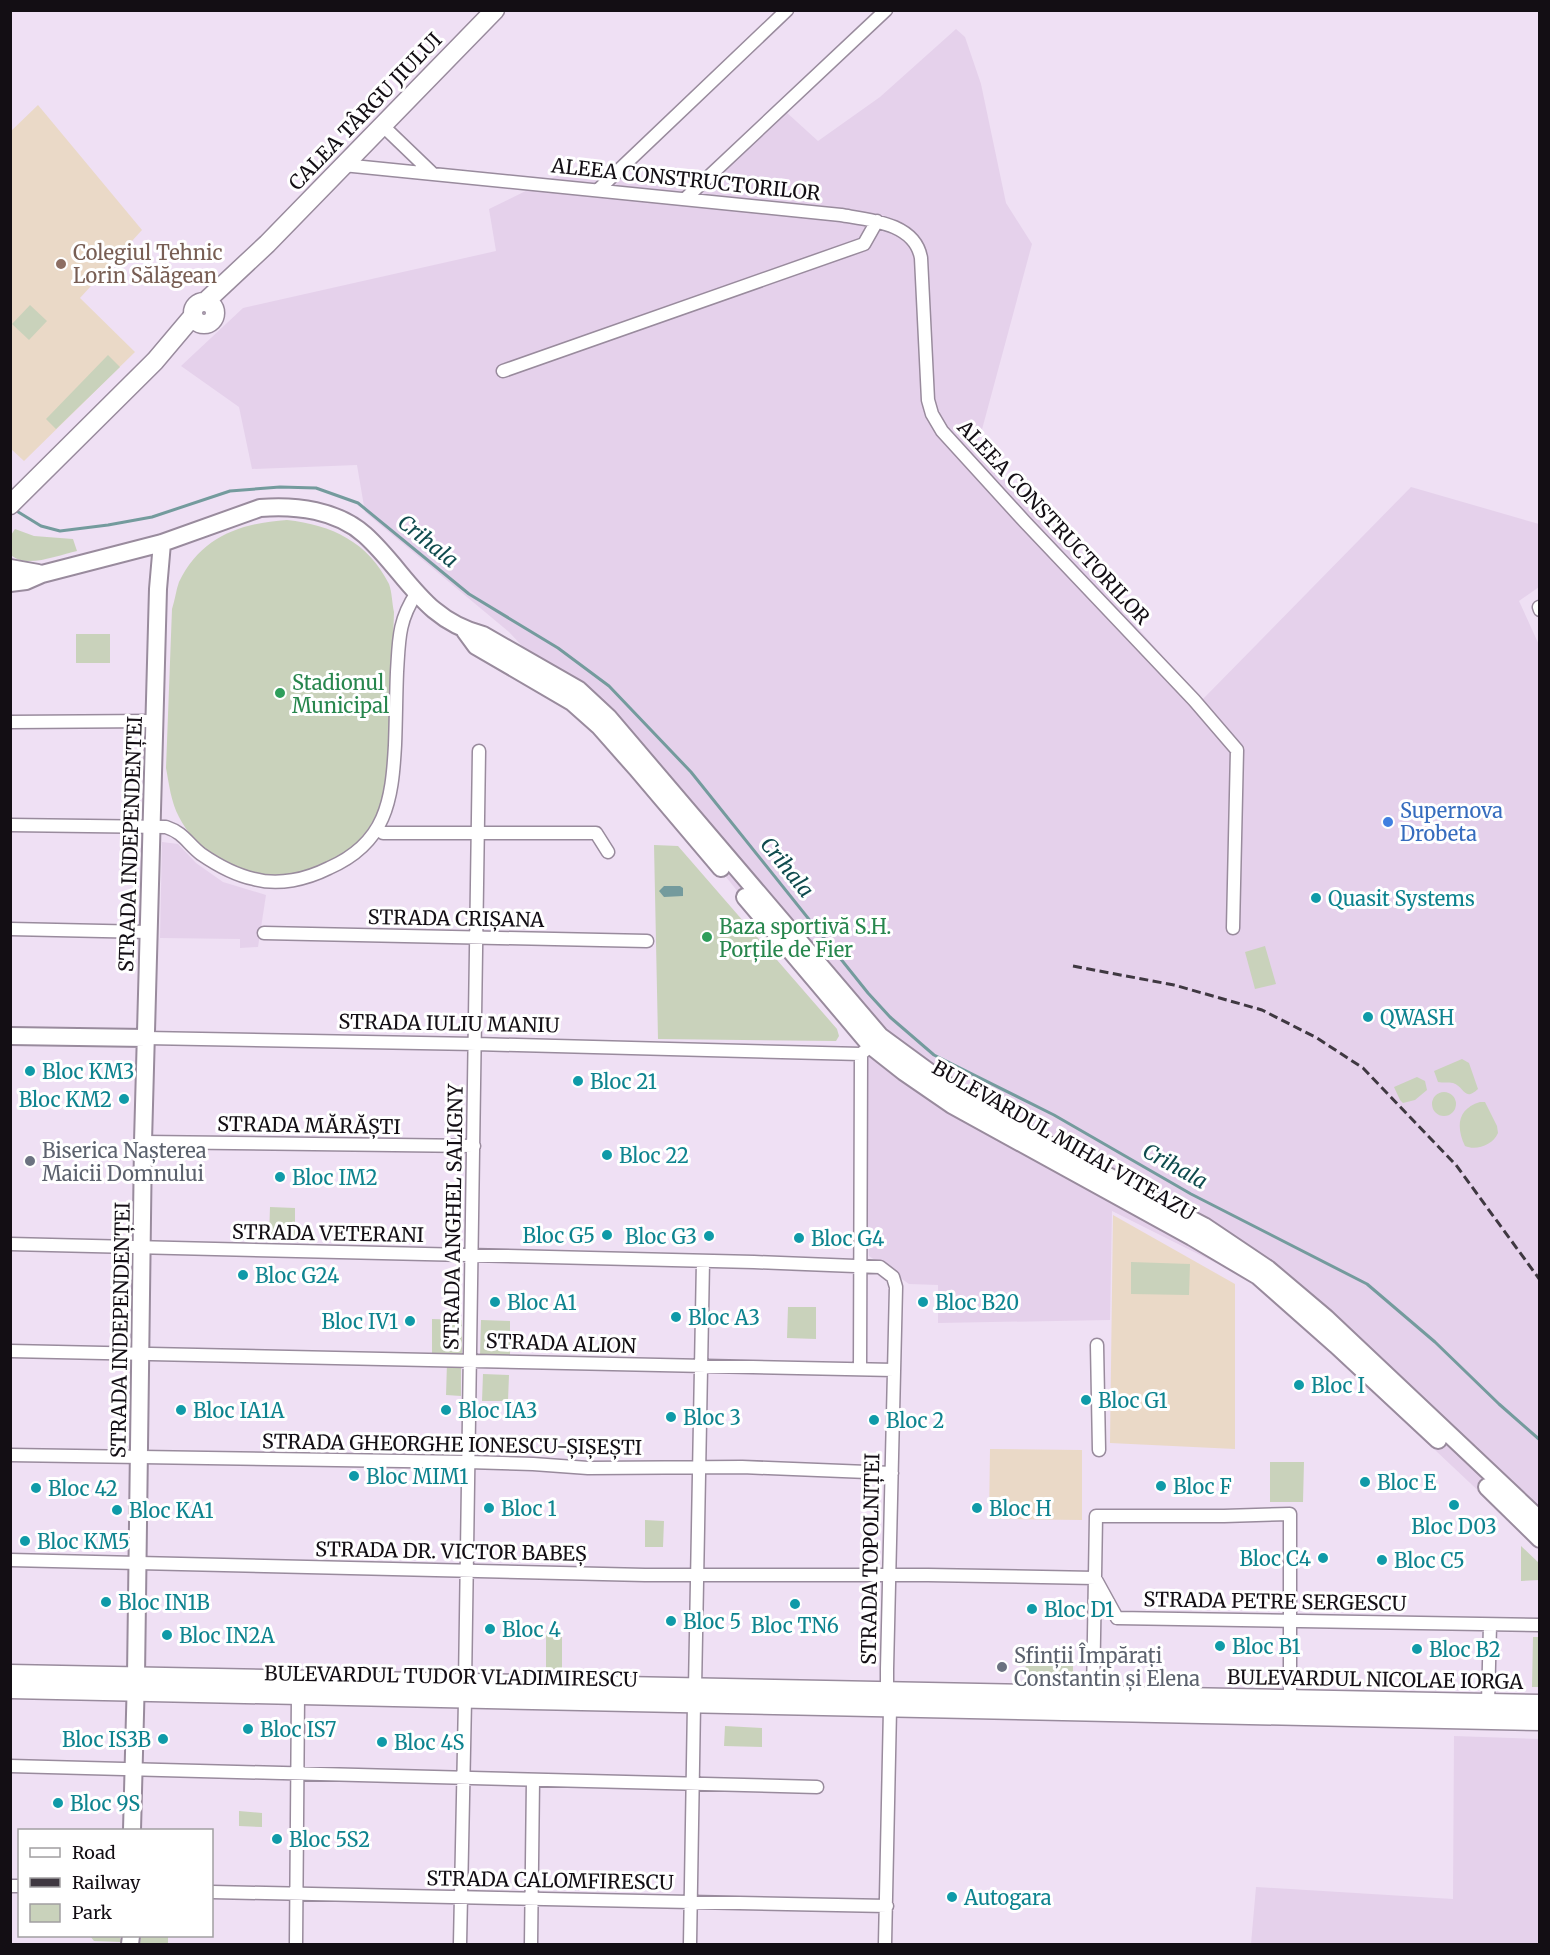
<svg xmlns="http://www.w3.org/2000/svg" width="1550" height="1955" font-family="Merriweather,serif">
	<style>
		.built { fill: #e5d1eb }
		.education { fill: #ead9c7 }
		.green { fill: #c9d2bb }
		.water { fill: #749b9d }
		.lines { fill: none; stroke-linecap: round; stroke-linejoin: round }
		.stream { stroke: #749b9d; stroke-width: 3 }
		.street-casing { stroke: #998b9d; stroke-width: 15 }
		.secondary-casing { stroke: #998b9d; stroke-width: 20 }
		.primary-casing { stroke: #998b9d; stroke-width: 21 }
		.street { stroke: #fff; stroke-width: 12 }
		.secondary { stroke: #fff; stroke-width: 16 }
		.primary { stroke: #fff; stroke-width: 18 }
		.rail { stroke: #3f3841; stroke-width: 3; stroke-dasharray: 9 4.5; stroke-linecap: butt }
		.education-dot { fill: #8d6e63; stroke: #fff; stroke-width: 2 }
		.leisure-dot { fill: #2e9e5b; stroke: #fff; stroke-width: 2 }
		.shop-dot { fill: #3f7fe0; stroke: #fff; stroke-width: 2 }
		.culture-dot { fill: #0f9aa8; stroke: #fff; stroke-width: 2 }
		.worship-dot { fill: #6b7280; stroke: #fff; stroke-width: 2 }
		.labels { text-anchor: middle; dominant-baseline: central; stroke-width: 6; stroke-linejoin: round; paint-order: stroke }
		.street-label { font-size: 20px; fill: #130e14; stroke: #fff }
		.education-label { font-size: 20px; fill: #785e54; stroke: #fff; text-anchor: start }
		.leisure-label { font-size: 20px; fill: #27864d; stroke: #fff; text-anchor: start }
		.shop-label { font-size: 20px; fill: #366cbe; stroke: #fff; text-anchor: start }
		.culture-label { font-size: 20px; fill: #0d838f; stroke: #fff; text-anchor: start }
		.worship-label { font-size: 20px; fill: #5b616d; stroke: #fff; text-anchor: start }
		.water-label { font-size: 21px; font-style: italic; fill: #0f4b4e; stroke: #fff }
	</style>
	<rect width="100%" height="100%" fill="#efe0f4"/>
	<!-- built -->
	<path class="built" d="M956 29 965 37 981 84 1006 203 1032 244 977 448 1202 700 1411 487 1539 524V587L1519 601 1540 647 1539 1548 1260 1285 1112 1211 1110 1320 938 1323V1285L909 1284 869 1256 862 1048 657 790 509 632 365 512 357 465 252 469 239 407 181 366 243 308 496 251 489 209 560 174 705 186 785 111 818 141 880 97Z
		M162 842 178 844 196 863 223 882 266 895 258 947 240 948V939L160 938Z
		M1454 1736 1539 1739V1944H1251L1256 1887 1453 1899Z"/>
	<!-- education -->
	<path class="education" d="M38 105 142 230 80 298 135 352 24 461 10 448V132Z
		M1113 1215 1235 1284V1449L1110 1443Z
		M990 1449 1082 1450V1520L989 1519Z"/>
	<!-- green -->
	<path class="green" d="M30 305 47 321 29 340 12 324Z
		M108 355 120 367 56 429 46 419Z
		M287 520C332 525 368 542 389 584 392 592 392 603 394 612L388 787C378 816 365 840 339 858 287 893 208 873 179 817 171 802 169 784 166 768L172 609C175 600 176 590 179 582 201 537 240 523 287 520Z
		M15 529 34 536 73 539 77 551C58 555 26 569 11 555V535Z
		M76 634H110V663H76Z
		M654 845 678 846 837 1029 839 1036 836 1041 658 1039Z
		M1265 946 1276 984 1255 989 1245 952Z
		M1462 1059 1469 1063 1478 1089C1464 1102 1465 1087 1453 1083 1448 1082 1443 1083 1438 1082L1434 1071Z
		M1417 1077 1425 1081 1427 1090 1415 1100 1403 1103 1400 1100 1394 1087Z
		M1432 1104a12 12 0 1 1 24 0a12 12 0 1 1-24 0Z
		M1480 1102H1485L1497 1126 1498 1133C1493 1145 1476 1151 1465 1146 1456 1127 1457 1109 1480 1102Z
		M270 1207 295 1208V1240L269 1239Z
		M1131 1262 1190 1264 1189 1295 1131 1294Z
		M788 1307H816V1339L787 1338Z
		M432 1319 462 1320V1355H432Z
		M481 1320 510 1321V1356H480Z
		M447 1363H461V1396L446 1395Z
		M483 1374 509 1375 508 1401H482Z
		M1270 1462H1304L1303 1502H1270Z
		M645 1520 664 1521 663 1547H645Z
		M1521 1546 1539 1563V1580L1521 1581Z
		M546 1631H562V1669H546Z
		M1533 1637H1539V1687H1532Z
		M1026 1659 1073 1660V1678L1025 1676Z
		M725 1726 762 1728V1747L724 1746Z
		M239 1811 262 1813V1827L239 1826Z
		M90 1936H119L122 1942 94 1941Z
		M141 1936H168V1943H140Z"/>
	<!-- water -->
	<path class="water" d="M664 886H680L683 888V896L664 897 659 891Z"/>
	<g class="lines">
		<!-- stream -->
		<path class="stream" d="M15 510 41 526 60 531 108 525 152 517 230 491 280 487 316 488 358 503 469 594 558 648 609 686 691 772 868 993 890 1017 934 1055 1054 1115 1191 1194 1367 1284 1435 1342 1499 1404 1540 1440"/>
		<defs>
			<path id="street" d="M382 125 432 173
				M343 165 841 215C870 220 915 223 921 258L928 400 932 414 942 431 1025 522 1194 700 1237 750 1233 928
				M599 189 787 10
				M686 198 886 10
				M503 371 864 244 877 221
				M1539 607 1540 610
				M10 722 154 721
				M10 825 166 827C184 833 187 843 201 854 217 865 235 875 254 879 279 886 307 879 329 868 386 843 392 801 395 745 396 721 396 696 397 672 399 641 398 621 416 594
				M383 833H596L608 852
				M10 929 149 932
				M264 933 647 941
				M146 1038 476 1044 861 1054 877 1040
				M143 1142 474 1146
				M10 1244 754 1262 880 1267 893 1277 896 1287 887 1669V1693L890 1709 885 1944
				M1097 1345 1099 1450
				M10 1351 894 1370
				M860 1369 861 1054
				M10 1455 468 1462 533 1464 588 1468 742 1467 892 1473
				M10 1560 645 1575H928L1095 1578 1117 1618 1540 1625
				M465 1684 479 751
				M695 1689 703 1261
				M1093 1696 1096 1516H1224L1290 1514V1701
				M1488 1703 1490 1625
				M10 1766 817 1787
				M10 1886H20
				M212 1892 887 1906
				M296 1944 298 1695
				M460 1944 465 1700
				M531 1944 533 1780
				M690 1944 694 1704"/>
			<path id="secondary" d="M10 568 38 573
				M10 583 26 581 42 574 162 543 260 508C296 505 337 510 365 535 406 572 423 620 483 635L579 690 608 717 880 1036 959 1094 1010 1125 1204 1226 1268 1269 1326 1318 1540 1520
				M465 631 476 646 572 702 599 726 637 769 721 868
				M745 897 871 1046 904 1072 952 1105 1192 1237 1258 1276 1336 1345 1438 1440
				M10 1036 146 1038
				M1487 1487 1540 1539
				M132 1830 136 1676 143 1142 158 589 162 543
				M130 1944 131 1936"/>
			<path id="primary" d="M193 313a11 11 0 1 1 22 0a11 11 0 1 1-22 0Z
				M205 302 267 244 495 10
				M10 505 155 361 193 316
				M10 1674C520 1686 1030 1698 1540 1704
				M10 1689 1540 1721"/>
		</defs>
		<!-- street casing -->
		<use href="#street" class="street-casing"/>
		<!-- secondary casing -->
		<use href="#secondary" class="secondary-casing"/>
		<!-- primary casing -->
		<use href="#primary" class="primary-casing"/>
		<!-- street -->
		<use href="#street" class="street"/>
		<!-- secondary -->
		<use href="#secondary" class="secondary"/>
		<!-- primary -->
		<use href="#primary" class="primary"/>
		<!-- rail -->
		<path class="rail" d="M1073 966 1174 985 1262 1010 1317 1038 1363 1068 1456 1165 1540 1280"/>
	</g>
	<!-- markers -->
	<circle class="education-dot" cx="61" cy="264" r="6"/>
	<g class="leisure-dot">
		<circle cx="280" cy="693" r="6"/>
		<circle cx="707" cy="937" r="6"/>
	</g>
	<circle class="shop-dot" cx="1388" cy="822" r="6"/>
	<g class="culture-dot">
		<circle cx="1316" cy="898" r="6"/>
		<circle cx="1368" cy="1017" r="6"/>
		<circle cx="30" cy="1071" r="6"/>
		<circle cx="578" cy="1081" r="6"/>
		<circle cx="124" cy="1099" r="6"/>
		<circle cx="607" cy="1155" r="6"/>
		<circle cx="280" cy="1177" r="6"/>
		<circle cx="607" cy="1235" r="6"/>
		<circle cx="709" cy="1236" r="6"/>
		<circle cx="799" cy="1238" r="6"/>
		<circle cx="243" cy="1275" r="6"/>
		<circle cx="495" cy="1302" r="6"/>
		<circle cx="923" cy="1302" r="6"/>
		<circle cx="676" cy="1317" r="6"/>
		<circle cx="410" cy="1321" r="6"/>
		<circle cx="1299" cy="1385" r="6"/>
		<circle cx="1086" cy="1400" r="6"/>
		<circle cx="181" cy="1410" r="6"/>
		<circle cx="446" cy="1410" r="6"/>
		<circle cx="671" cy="1417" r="6"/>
		<circle cx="874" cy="1420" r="6"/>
		<circle cx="354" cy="1476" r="6"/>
		<circle cx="1365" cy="1482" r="6"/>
		<circle cx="1161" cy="1486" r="6"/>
		<circle cx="36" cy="1488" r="6"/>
		<circle cx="1454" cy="1505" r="6"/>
		<circle cx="489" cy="1508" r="6"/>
		<circle cx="977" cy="1508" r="6"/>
		<circle cx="117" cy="1510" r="6"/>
		<circle cx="25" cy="1541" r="6"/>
		<circle cx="1323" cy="1558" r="6"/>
		<circle cx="1382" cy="1560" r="6"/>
		<circle cx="106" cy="1602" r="6"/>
		<circle cx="795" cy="1604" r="6"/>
		<circle cx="1032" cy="1609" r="6"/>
		<circle cx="671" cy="1621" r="6"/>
		<circle cx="490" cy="1629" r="6"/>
		<circle cx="167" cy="1635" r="6"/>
		<circle cx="1220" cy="1646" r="6"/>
		<circle cx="1417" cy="1649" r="6"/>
		<circle cx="248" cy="1729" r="6"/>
		<circle cx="163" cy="1739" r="6"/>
		<circle cx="382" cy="1742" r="6"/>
		<circle cx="58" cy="1803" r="6"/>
		<circle cx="277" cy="1839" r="6"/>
		<circle cx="952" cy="1897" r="6"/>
	</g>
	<g class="worship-dot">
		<circle cx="30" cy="1161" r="6"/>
		<circle cx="1002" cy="1667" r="6"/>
	</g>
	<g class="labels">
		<!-- street labels -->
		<g class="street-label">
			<text transform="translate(365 111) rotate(-46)">CALEA TÂRGU JIULUI</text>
			<text transform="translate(686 179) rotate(6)">ALEEA CONSTRUCTORILOR</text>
			<text transform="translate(1054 522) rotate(47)">ALEEA CONSTRUCTORILOR</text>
			<text transform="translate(130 844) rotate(-88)">STRADA INDEPENDENȚEI</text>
			<text transform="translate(456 918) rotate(1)">STRADA CRIȘANA</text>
			<text transform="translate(449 1023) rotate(1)">STRADA IULIU MANIU</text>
			<text transform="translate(309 1125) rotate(1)">STRADA MĂRĂȘTI</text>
			<text transform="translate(1064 1140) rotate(30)">BULEVARDUL MIHAI VITEAZU</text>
			<text transform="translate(453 1217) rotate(-89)">STRADA ANGHEL SALIGNY</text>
			<text transform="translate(328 1233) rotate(1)">STRADA VETERANI</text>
			<text transform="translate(120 1330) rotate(-89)">STRADA INDEPENDENȚEI</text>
			<text transform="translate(561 1343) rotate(2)">STRADA ALION</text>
			<text transform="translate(452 1444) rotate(1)">STRADA GHEORGHE IONESCU-ȘIȘEȘTI</text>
			<text transform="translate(451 1551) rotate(1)">STRADA DR. VICTOR BABEȘ</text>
			<text transform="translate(870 1559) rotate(-89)">STRADA TOPOLNIȚEI</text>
			<text transform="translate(1275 1601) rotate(1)">STRADA PETRE SERGESCU</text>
			<text transform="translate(451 1676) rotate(1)">BULEVARDUL TUDOR VLADIMIRESCU</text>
			<text transform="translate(1375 1679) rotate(1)">BULEVARDUL NICOLAE IORGA</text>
			<text transform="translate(550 1880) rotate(1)">STRADA CALOMFIRESCU</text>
		</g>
		<!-- education labels -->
		<g class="education-label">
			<text x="73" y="252">Colegiul Tehnic<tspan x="73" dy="23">Lorin Sălăgean</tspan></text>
		</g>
		<!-- leisure labels -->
		<g class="leisure-label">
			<text x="292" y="682">Stadionul<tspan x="292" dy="23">Municipal</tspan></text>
			<text x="719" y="926">Baza sportivă S.H.<tspan x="719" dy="23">Porțile de Fier</tspan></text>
		</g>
		<!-- shop labels -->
		<g class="shop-label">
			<text x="1400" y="810">Supernova<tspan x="1400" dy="23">Drobeta</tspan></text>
		</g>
		<!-- culture labels -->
		<g class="culture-label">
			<text x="1328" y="898">Quasit Systems</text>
			<text x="1380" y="1017">QWASH</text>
			<text x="42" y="1071">Bloc KM3</text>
			<text x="590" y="1081">Bloc 21</text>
			<text x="112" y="1099" text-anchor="end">Bloc KM2</text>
			<text x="619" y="1155">Bloc 22</text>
			<text x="292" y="1177">Bloc IM2</text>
			<text x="595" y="1235" text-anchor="end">Bloc G5</text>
			<text x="697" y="1236" text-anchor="end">Bloc G3</text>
			<text x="811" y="1238">Bloc G4</text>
			<text x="255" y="1275">Bloc G24</text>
			<text x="507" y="1302">Bloc A1</text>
			<text x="935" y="1302">Bloc B20</text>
			<text x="688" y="1317">Bloc A3</text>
			<text x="398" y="1321" text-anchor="end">Bloc IV1</text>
			<text x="1311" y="1385">Bloc I</text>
			<text x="1098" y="1400">Bloc G1</text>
			<text x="193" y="1410">Bloc IA1A</text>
			<text x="458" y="1410">Bloc IA3</text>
			<text x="683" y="1417">Bloc 3</text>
			<text x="886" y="1420">Bloc 2</text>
			<text x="366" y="1476">Bloc MIM1</text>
			<text x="1377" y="1482">Bloc E</text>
			<text x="1173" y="1486">Bloc F</text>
			<text x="48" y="1488">Bloc 42</text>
			<text x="501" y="1508">Bloc 1</text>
			<text x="989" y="1508">Bloc H</text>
			<text x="129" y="1510">Bloc KA1</text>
			<text x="1454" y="1526" text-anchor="middle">Bloc D03</text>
			<text x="37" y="1541">Bloc KM5</text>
			<text x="1311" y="1558" text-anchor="end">Bloc C4</text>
			<text x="1394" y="1560">Bloc C5</text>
			<text x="118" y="1602">Bloc IN1B</text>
			<text x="1044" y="1609">Bloc D1</text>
			<text x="683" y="1621">Bloc 5</text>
			<text x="795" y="1625" text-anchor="middle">Bloc TN6</text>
			<text x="502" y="1629">Bloc 4</text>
			<text x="179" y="1635">Bloc IN2A</text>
			<text x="1232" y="1646">Bloc B1</text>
			<text x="1429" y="1649">Bloc B2</text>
			<text x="260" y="1729">Bloc IS7</text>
			<text x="151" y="1739" text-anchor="end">Bloc IS3B</text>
			<text x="394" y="1742">Bloc 4S</text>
			<text x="70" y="1803">Bloc 9S</text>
			<text x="289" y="1839">Bloc 5S2</text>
			<text x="964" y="1897">Autogara</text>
		</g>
		<!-- worship labels -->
		<g class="worship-label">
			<text x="42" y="1150">Biserica Nașterea<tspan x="42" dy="23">Maicii Domnului</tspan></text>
			<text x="1014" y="1655">Sfinții Împărați<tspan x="1014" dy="23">Constantin și Elena</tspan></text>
		</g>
		<!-- water labels -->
		<g class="water-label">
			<text transform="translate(428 541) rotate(39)">Crihala</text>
			<text transform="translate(787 867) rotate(51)">Crihala</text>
			<text transform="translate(1175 1166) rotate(29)">Crihala</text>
		</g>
	</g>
	<!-- border -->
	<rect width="1550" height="1955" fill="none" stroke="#130e14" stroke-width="24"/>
	<!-- legend -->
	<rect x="18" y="1829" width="195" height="108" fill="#ffffff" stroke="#a19fa1" stroke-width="1.5"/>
	<rect x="30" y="1848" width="30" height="9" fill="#ffffff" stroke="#a19fa1" stroke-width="1.5"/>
	<text x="72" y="1859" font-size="18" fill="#130e14">Road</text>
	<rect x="30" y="1878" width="30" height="9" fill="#3f3841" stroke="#a19fa1" stroke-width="1.5"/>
	<text x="72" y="1889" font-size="18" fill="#130e14">Railway</text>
	<rect x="30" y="1904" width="30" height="18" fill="#c9d2bb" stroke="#a19fa1" stroke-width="1.5"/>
	<text x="72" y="1919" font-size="18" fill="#130e14">Park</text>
</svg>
